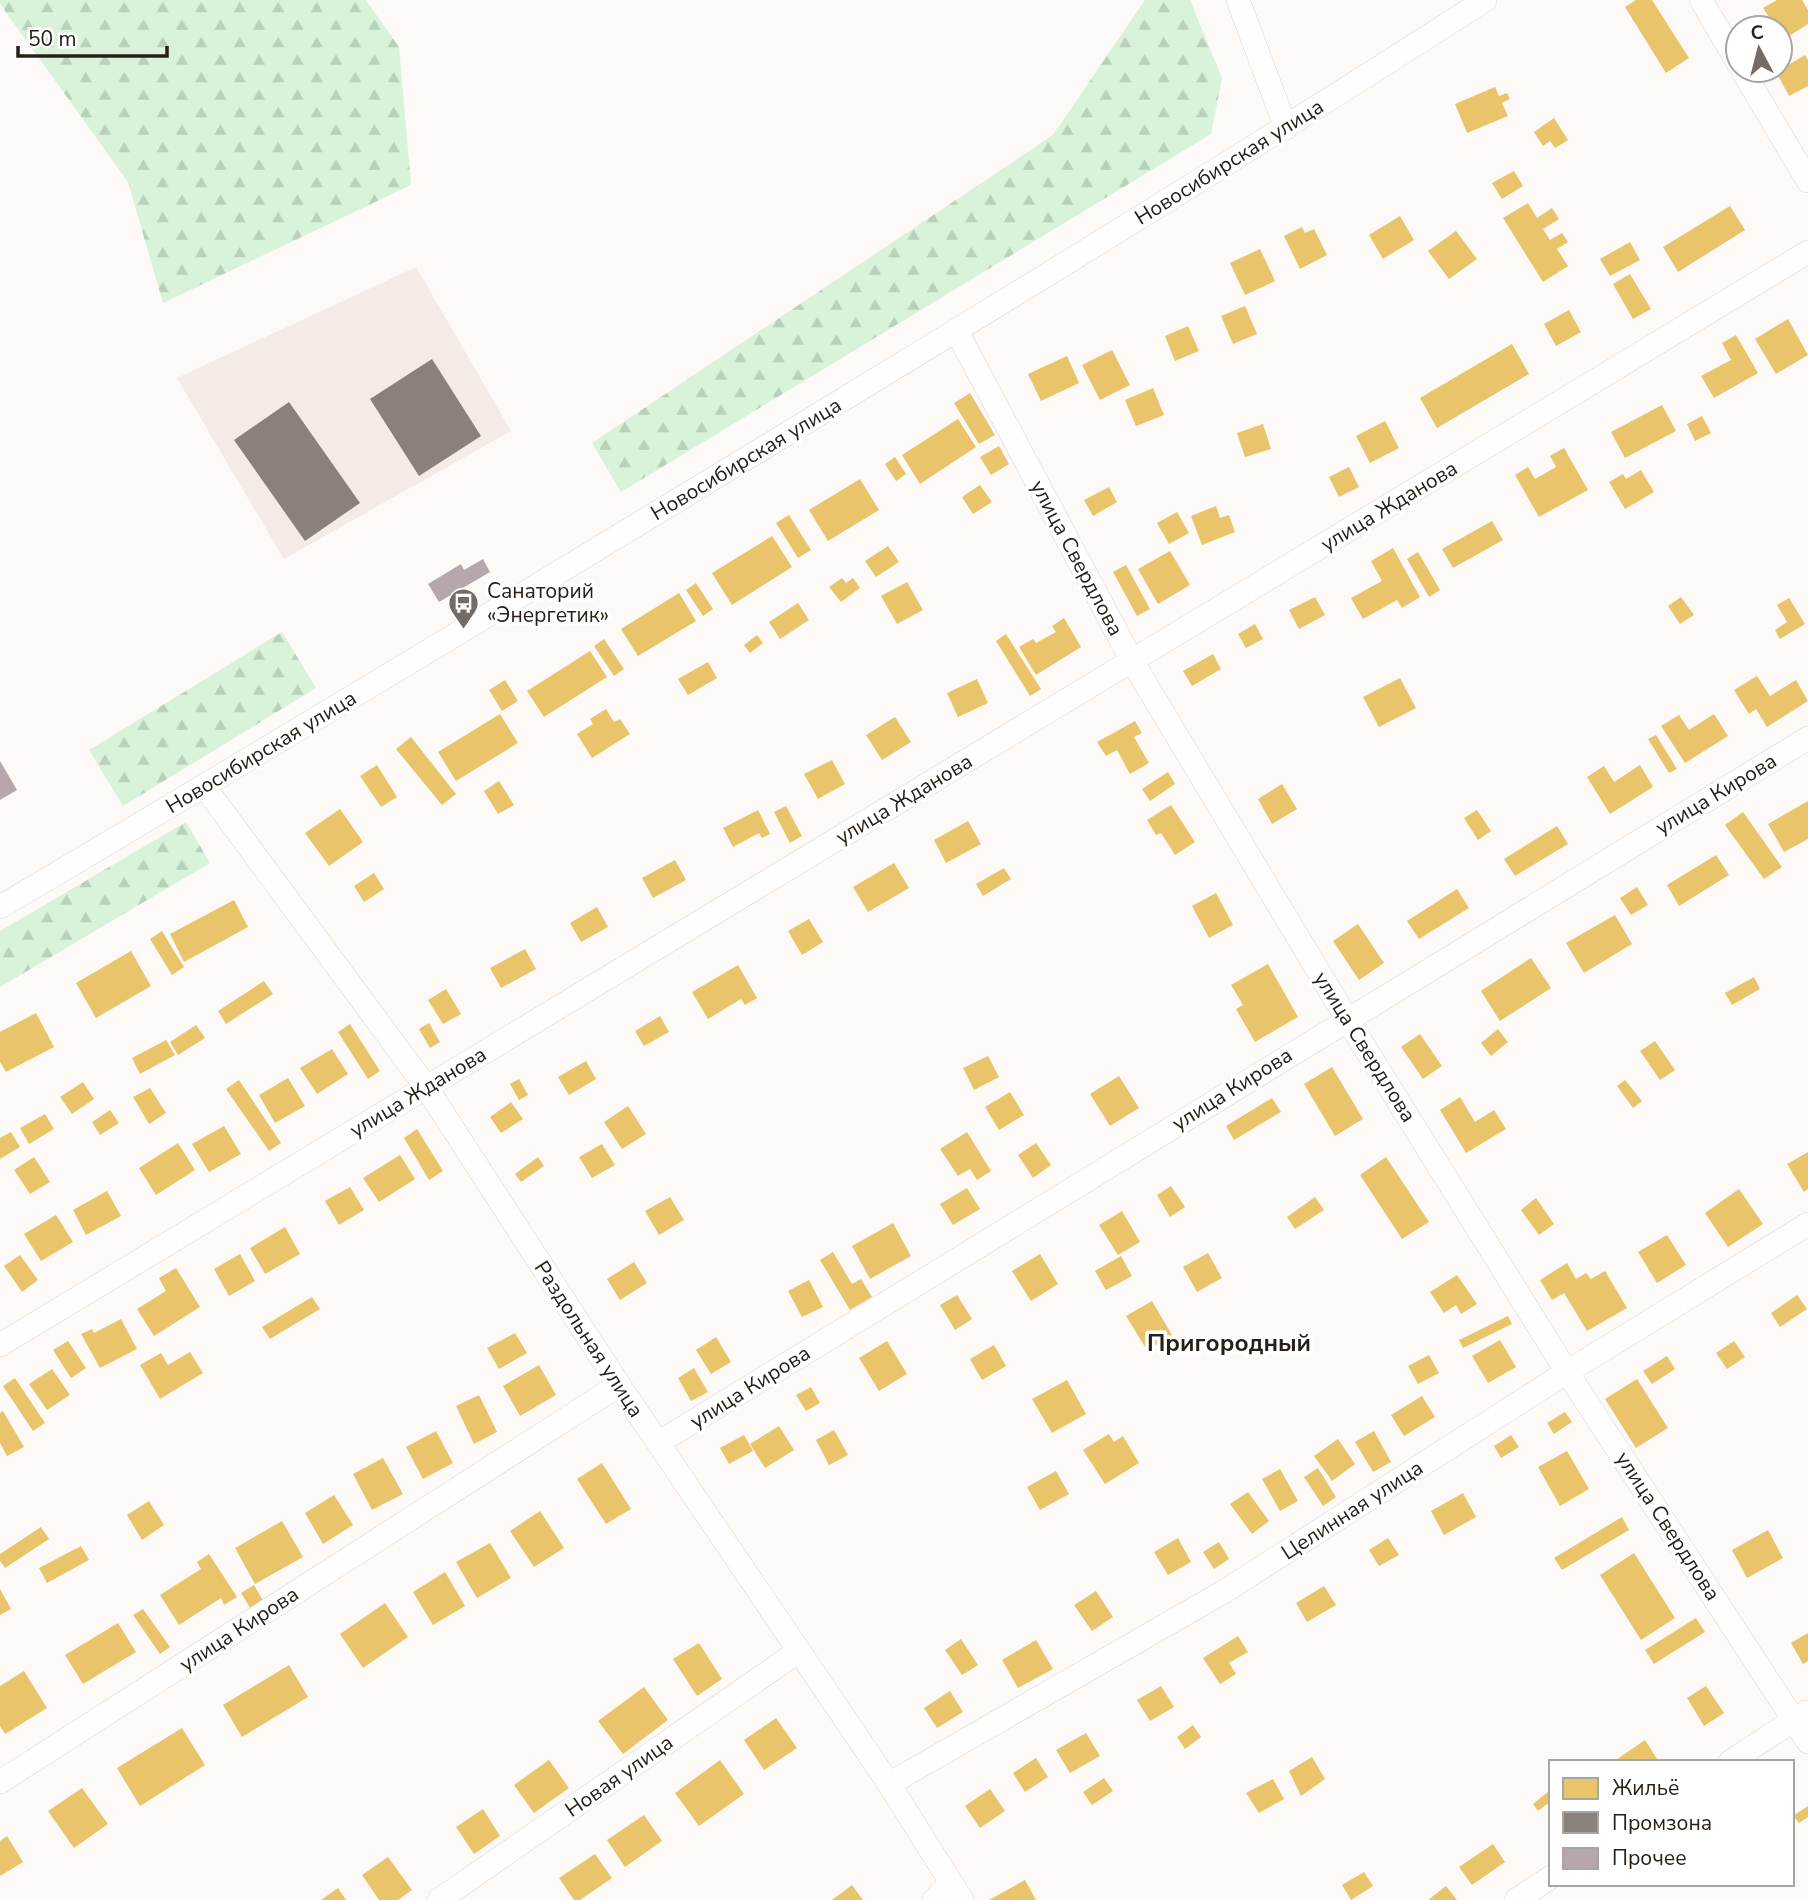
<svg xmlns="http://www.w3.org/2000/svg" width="1808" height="1900" font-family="'Nunito Sans',sans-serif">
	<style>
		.industrial { fill: #f4eae6 }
		.forest { fill: url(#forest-firs) }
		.homes { fill: #e9c46a }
		.industry { fill: #8a817c }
		.building { fill: #b7a6ac }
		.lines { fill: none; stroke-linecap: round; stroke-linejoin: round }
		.minor-casing { stroke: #dad5cf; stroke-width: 24 }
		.minor { stroke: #fffefe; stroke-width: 23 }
		.labels { text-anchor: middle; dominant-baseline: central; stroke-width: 7; stroke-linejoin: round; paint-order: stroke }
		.street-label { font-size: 21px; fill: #282016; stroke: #fff }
		.poi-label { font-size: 21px; fill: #282016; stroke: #fff; text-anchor: start }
		.quarter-label { font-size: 24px; font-weight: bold; fill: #282016; stroke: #fff }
	</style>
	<defs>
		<pattern id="forest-firs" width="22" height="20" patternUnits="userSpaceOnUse" patternTransform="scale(1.75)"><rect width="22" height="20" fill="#d8f3da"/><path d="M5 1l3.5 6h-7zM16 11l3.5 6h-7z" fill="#b9d0ba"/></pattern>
	</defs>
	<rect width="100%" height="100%" fill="#fcf9f6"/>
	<!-- industrial -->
	<path class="industrial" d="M416 267 511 431 284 559 177 378Z"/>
	<!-- forest -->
	<path class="forest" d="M0 0H366L399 47 411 185 163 303 128 182 0 4Z
		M1145 0H1190L1222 78 1211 134 621 492 592 443 1053 135Z
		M282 632 316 688 123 806 89 750Z
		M186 822 210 863 0 987V931Z"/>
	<!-- homes -->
	<path class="homes" d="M1636 0H1652L1689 58 1666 73 1625 7Z
		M1777 0H1802L1808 10V24L1783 40 1780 28H1776L1763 8Z
		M1805 55 1808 60V86L1789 96 1775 70H1780Z
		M1495 87 1499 96 1507 93 1510 99 1502 103 1508 116 1467 133 1455 104Z
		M1554 118 1568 140 1555 148 1550 141 1543 146 1534 132Z
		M1514 171 1523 186 1502 199 1492 183Z
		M1528 203 1537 218 1552 208 1559 219 1543 229 1550 240 1562 233 1568 242 1557 249 1568 266 1543 282 1503 218Z
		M1730 206 1745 230 1678 272 1663 247Z
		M1400 216 1414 240 1383 259 1369 235Z
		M1302 227 1305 233 1314 229 1327 255 1300 269 1284 236Z
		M1456 231 1477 259 1449 279 1428 251Z
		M1630 242 1640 260 1610 276 1600 259Z
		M1260 249 1275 281 1245 295 1230 263Z
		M1630 274 1651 309 1633 319 1613 284Z
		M1245 306 1257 334 1233 344 1221 316Z
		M1569 310 1581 332 1556 346 1544 324Z
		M1788 319 1808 355 1776 374 1755 339Z
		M1188 326 1199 351 1175 361 1165 336Z
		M1736 335 1758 373 1714 398 1701 376 1731 360 1722 343Z
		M1512 344 1529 374 1437 428 1420 398Z
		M1112 350 1130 385 1100 400 1082 365Z
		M1067 356 1079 383 1041 401 1028 374Z
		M1153 388 1164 415 1136 426 1125 400Z
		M970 393 995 435 979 444 954 403Z
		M1662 405 1676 431 1625 458 1611 432Z
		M1702 416 1711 433 1695 441 1687 424Z
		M958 419 976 447 920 484 902 455Z
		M1385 421 1399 448 1370 463 1356 436Z
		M1263 424 1271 449 1245 457 1237 433Z
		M999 446 1009 464 991 475 980 457Z
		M1564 448 1588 490 1539 517 1515 475 1528 467 1535 479 1556 467 1550 456Z
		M895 457 906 474 896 481 885 464Z
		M1349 467 1359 487 1339 497 1329 477Z
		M1641 470 1654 492 1625 509 1609 482 1623 474 1626 479Z
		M860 479 879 510 828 541 809 510Z
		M980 485 992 502 973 514 962 497Z
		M1109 487 1117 502 1093 516 1084 500Z
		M1216 506 1220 518 1229 515 1235 532 1202 545 1191 516Z
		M1177 512 1189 533 1169 544 1157 523Z
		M789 515 811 550 798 558 776 523Z
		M1492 521 1503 540 1453 568 1442 549Z
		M772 536 792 567 732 605 712 573Z
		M888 546 899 562 876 577 865 561Z
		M1393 548 1420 597 1402 608 1397 600 1363 619 1351 598 1382 581 1371 561Z
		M1170 551 1190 585 1158 604 1138 569Z
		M1418 552 1440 590 1429 597 1407 559Z
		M1126 565 1150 609 1137 616 1113 572Z
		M842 578 846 583 853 578 860 588 841 602 829 587Z
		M907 582 923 610 897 624 881 596Z
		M696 583 713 609 703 616 686 590Z
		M679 593 696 621 638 656 621 629Z
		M1315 597 1325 615 1299 629 1289 610Z
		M1681 597 1694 615 1680 624 1668 606Z
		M1789 598 1805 624 1780 639 1775 630 1787 622 1777 605Z
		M798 603 809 620 780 639 769 622Z
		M1064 618 1081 647 1036 675 1019 647 1033 639 1036 643 1056 632 1052 626Z
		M1255 624 1263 639 1246 648 1238 634Z
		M1006 634 1041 689 1030 696 996 641Z
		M757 635 763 643 750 653 744 645Z
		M604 639 624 669 614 676 594 646Z
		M590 651 607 677 544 717 527 691Z
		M1213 654 1221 669 1192 686 1183 671Z
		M708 662 717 678 688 695 678 679Z
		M1757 676 1770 696 1796 680 1808 701 1767 727 1756 709 1749 714 1734 690Z
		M1400 678 1416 708 1379 727 1363 697Z
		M977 679 988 703 958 717 947 693Z
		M505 680 518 701 502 711 489 690Z
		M606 709 614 722 620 719 630 734 592 758 577 734 593 724 590 719Z
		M500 714 518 743 456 781 438 752Z
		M1714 714 1728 736 1685 763 1661 726 1679 715 1689 730Z
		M895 717 911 742 882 760 866 735Z
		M1135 721 1142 733 1134 737 1149 763 1130 774 1117 750 1106 756 1097 742Z
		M1656 735 1677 769 1669 773 1648 739Z
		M411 737 456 794 442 805 396 749Z
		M832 760 845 784 818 799 804 774Z
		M377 765 397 797 381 807 360 776Z
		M1640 765 1653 787 1610 814 1587 777 1604 766 1614 782Z
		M1168 772 1175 784 1150 801 1142 789Z
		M499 781 514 805 498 814 484 791Z
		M1282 784 1297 809 1272 824 1258 799Z
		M1808 801V839L1784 852 1768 824Z
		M1171 805 1195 842 1175 855 1161 833 1156 835 1147 820Z
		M786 806 802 836 790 843 774 812Z
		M340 809 363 842 329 866 305 833Z
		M758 810 770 834 762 838 759 833 733 847 723 828Z
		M1477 810 1491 831 1478 840 1464 818Z
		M1743 812 1782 867 1764 879 1725 825Z
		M968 821 981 844 946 863 934 840Z
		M1557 826 1568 844 1515 876 1504 859Z
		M1716 855 1729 875 1679 906 1667 885Z
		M675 860 686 880 653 898 642 878Z
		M894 863 909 888 868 912 853 887Z
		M1004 868 1011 879 983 896 976 884Z
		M374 873 384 889 364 902 354 886Z
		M1637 887 1648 905 1631 915 1620 898Z
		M1457 889 1469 908 1419 939 1407 921Z
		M1216 893 1233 925 1209 938 1192 906Z
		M234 900 248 927 184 962 170 934Z
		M597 907 608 927 581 942 570 923Z
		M1615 915 1632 944 1584 973 1566 943Z
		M809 919 823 942 802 955 788 931Z
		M1358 924 1384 963 1359 980 1333 941Z
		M162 931 184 967 172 975 150 939Z
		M525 949 536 969 501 988 490 968Z
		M131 951 151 986 96 1018 76 983Z
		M1531 958 1551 988 1500 1021 1481 991Z
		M1268 964 1298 1017 1255 1042 1236 1009 1243 1005 1231 985Z
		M738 965 757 998 745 1005 741 999 708 1019 692 992Z
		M1754 977 1760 989 1732 1005 1725 993Z
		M264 981 273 994 226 1024 218 1011Z
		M446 989 461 1014 443 1024 428 1000Z
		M36 1013 54 1047 6 1072 0 1062V1032Z
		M660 1016 669 1032 644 1046 635 1031Z
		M429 1023 440 1042 430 1048 419 1029Z
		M350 1024 380 1071 368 1079 338 1032Z
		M196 1025 205 1038 178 1055 170 1042Z
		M1498 1029 1508 1042 1491 1056 1481 1043Z
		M1420 1034 1442 1066 1423 1079 1401 1047Z
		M166 1040 175 1055 140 1074 132 1058Z
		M1655 1041 1675 1070 1660 1080 1640 1051Z
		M332 1049 348 1074 317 1094 300 1068Z
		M988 1056 999 1077 974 1090 963 1068Z
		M586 1061 596 1079 569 1095 558 1077Z
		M1332 1067 1363 1119 1335 1136 1304 1084Z
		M1119 1076 1139 1108 1110 1126 1090 1094Z
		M288 1078 305 1106 275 1123 259 1095Z
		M519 1079 528 1095 519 1100 510 1084Z
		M239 1080 281 1143 269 1151 226 1089Z
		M1625 1080 1642 1101 1633 1108 1617 1086Z
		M83 1082 94 1099 72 1114 60 1097Z
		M150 1088 166 1113 149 1124 133 1097Z
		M1010 1092 1024 1115 999 1130 985 1107Z
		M1460 1097 1475 1122 1494 1110 1506 1129 1466 1153 1440 1110Z
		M1272 1098 1281 1112 1234 1140 1226 1126Z
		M511 1102 523 1119 501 1133 490 1117Z
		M628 1106 646 1134 622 1149 604 1122Z
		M110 1110 119 1123 100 1135 92 1122Z
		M45 1114 54 1129 29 1144 20 1128Z
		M224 1126 241 1154 209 1172 192 1144Z
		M417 1129 443 1171 429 1180 404 1138Z
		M11 1132 20 1147 0 1159V1138Z
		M967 1132 991 1171 977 1180 970 1169 958 1176 940 1149Z
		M178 1143 195 1170 156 1195 139 1168Z
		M1036 1143 1051 1165 1033 1178 1018 1155Z
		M602 1144 615 1165 592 1178 579 1157Z
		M1808 1152V1189L1804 1192 1787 1164Z
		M400 1155 415 1179 379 1202 363 1178Z
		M34 1157 50 1182 30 1194 14 1170Z
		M538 1157 544 1166 521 1182 515 1174Z
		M1386 1157 1429 1222 1402 1239 1360 1175Z
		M1171 1186 1185 1207 1170 1217 1157 1195Z
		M350 1187 364 1210 339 1225 325 1201Z
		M967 1188 980 1209 953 1225 940 1204Z
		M1739 1189 1763 1224 1728 1247 1705 1213Z
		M107 1191 121 1216 86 1235 73 1210Z
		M670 1197 684 1220 659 1235 645 1211Z
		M1315 1197 1324 1210 1295 1229 1287 1217Z
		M1536 1198 1554 1224 1539 1235 1521 1210Z
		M1122 1211 1140 1242 1118 1255 1099 1225Z
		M56 1215 73 1242 41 1261 24 1234Z
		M893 1223 911 1256 870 1279 852 1246Z
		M285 1227 300 1254 265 1274 250 1248Z
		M1667 1235 1686 1265 1657 1283 1638 1252Z
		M833 1252 852 1284 861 1279 872 1297 850 1310 820 1260Z
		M1208 1253 1222 1278 1197 1292 1183 1267Z
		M240 1254 255 1281 229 1296 214 1269Z
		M1040 1254 1058 1284 1031 1301 1012 1271Z
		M20 1255 38 1280 22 1292 4 1266Z
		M1121 1256 1132 1276 1106 1290 1095 1271Z
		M634 1262 647 1283 620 1300 607 1279Z
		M1567 1263 1576 1279 1586 1273 1591 1279 1605 1271 1627 1308 1587 1331 1564 1293 1552 1300 1540 1280Z
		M176 1268 200 1307 154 1336 137 1309 166 1291 159 1278Z
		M1457 1275 1477 1304 1461 1314 1456 1305 1444 1313 1430 1292Z
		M809 1280 823 1307 802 1317 788 1291Z
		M957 1295 972 1319 955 1330 940 1305Z
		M1797 1295 1807 1309 1780 1327 1771 1313Z
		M312 1297 320 1309 270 1339 262 1327Z
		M1152 1301 1172 1335 1147 1350 1126 1316Z
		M1508 1316 1512 1324 1463 1348 1459 1340Z
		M121 1319 137 1349 100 1368 81 1334 92 1329 94 1333Z
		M515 1333 527 1353 499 1369 487 1348Z
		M716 1337 731 1362 711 1374 696 1350Z
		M1500 1340 1516 1367 1488 1383 1472 1356Z
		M68 1341 86 1368 71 1378 53 1350Z
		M887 1341 907 1374 879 1391 859 1358Z
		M1734 1341 1745 1357 1727 1369 1716 1353Z
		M994 1345 1006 1366 982 1380 970 1359Z
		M190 1352 203 1373 160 1399 140 1365 161 1353 168 1365Z
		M1429 1355 1439 1373 1418 1384 1408 1366Z
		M1667 1356 1675 1369 1652 1384 1643 1371Z
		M539 1365 556 1395 520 1416 503 1386Z
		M694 1368 708 1392 691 1401 678 1378Z
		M52 1369 70 1395 47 1410 29 1384Z
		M15 1378 45 1423 33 1431 3 1386Z
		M1637 1379 1668 1428 1636 1448 1605 1399Z
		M1067 1380 1086 1414 1052 1433 1032 1399Z
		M811 1387 820 1403 806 1411 796 1395Z
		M479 1395 497 1432 474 1444 456 1406Z
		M1422 1396 1435 1417 1404 1436 1391 1415Z
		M3 1411 24 1447 7 1456 0 1443V1413Z
		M1565 1412 1572 1422 1554 1434 1547 1423Z
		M779 1426 794 1450 765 1468 750 1444Z
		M834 1430 848 1455 829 1465 816 1440Z
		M436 1431 453 1463 423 1479 406 1447Z
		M1374 1431 1391 1462 1373 1472 1355 1442Z
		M1109 1434 1114 1442 1123 1436 1139 1463 1105 1484 1083 1450Z
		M744 1435 753 1451 729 1464 720 1448Z
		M1511 1435 1519 1447 1501 1458 1494 1446Z
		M1338 1439 1355 1464 1332 1481 1314 1456Z
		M1567 1451 1589 1489 1560 1506 1538 1467Z
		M383 1458 403 1494 372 1510 353 1474Z
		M602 1463 631 1509 606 1524 577 1479Z
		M1318 1468 1336 1497 1323 1506 1304 1477Z
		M1280 1469 1298 1501 1280 1511 1262 1479Z
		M1056 1471 1069 1494 1040 1510 1027 1487Z
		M1248 1492 1269 1521 1252 1534 1230 1504Z
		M1463 1493 1476 1517 1444 1535 1431 1511Z
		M334 1495 353 1525 323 1544 305 1513Z
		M149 1501 164 1525 142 1540 127 1515Z
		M540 1511 564 1548 534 1567 510 1531Z
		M1622 1517 1629 1530 1562 1570 1554 1558Z
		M282 1521 303 1557 255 1584 235 1548Z
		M41 1527 49 1539 5 1568 0 1561V1554Z
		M1768 1530 1783 1558 1747 1578 1732 1550Z
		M1178 1538 1191 1562 1168 1575 1154 1552Z
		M1388 1538 1399 1555 1379 1566 1369 1550Z
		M1219 1542 1229 1559 1214 1569 1203 1552Z
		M490 1543 511 1578 477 1598 456 1562Z
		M81 1546 89 1560 47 1583 39 1568Z
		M1634 1553 1675 1618 1641 1640 1600 1575Z
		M209 1554 237 1597 224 1605 221 1598 179 1625 160 1595 201 1569 197 1562Z
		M445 1572 465 1606 433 1625 413 1592Z
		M254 1585 265 1604 252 1611 241 1593Z
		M1324 1586 1336 1605 1307 1622 1296 1603Z
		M0 1589 11 1609 0 1615Z
		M1096 1591 1113 1617 1092 1631 1074 1605Z
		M385 1603 408 1637 363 1668 340 1634Z
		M143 1609 170 1647 160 1654 133 1615Z
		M1696 1618 1705 1632 1654 1664 1645 1650Z
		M118 1623 136 1652 83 1684 65 1655Z
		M1808 1633V1661L1803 1664 1791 1643Z
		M1238 1636 1248 1652 1229 1663 1236 1674 1220 1684 1203 1658Z
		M961 1639 978 1665 962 1675 945 1650Z
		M1036 1640 1053 1669 1018 1688 1002 1660Z
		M699 1643 722 1679 697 1696 673 1659Z
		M289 1665 308 1697 242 1737 223 1705Z
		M24 1671 47 1708 5 1734 0 1726V1686Z
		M1161 1686 1174 1707 1150 1721 1137 1700Z
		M1706 1686 1724 1713 1704 1726 1687 1698Z
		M644 1687 668 1720 623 1754 598 1721Z
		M950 1691 963 1712 937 1728 924 1708Z
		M776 1718 797 1748 764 1770 744 1740Z
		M1193 1725 1201 1737 1185 1749 1177 1737Z
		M182 1728 205 1765 140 1806 117 1768Z
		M1086 1733 1100 1756 1070 1773 1056 1750Z
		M1645 1740 1659 1762H1613Z
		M1312 1757 1325 1779 1301 1796 1289 1771Z
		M1036 1758 1048 1777 1025 1792 1013 1773Z
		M549 1760 569 1788 534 1813 514 1785Z
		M720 1760 744 1794 699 1826 675 1793Z
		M1104 1778 1113 1791 1092 1805 1083 1792Z
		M1273 1779 1284 1799 1259 1813 1246 1793Z
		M82 1788 108 1824 74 1848 48 1811Z
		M990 1789 1005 1811 980 1828 965 1806Z
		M1549 1791 1551 1801 1538 1811 1533 1804Z
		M1808 1806V1817L1799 1823 1793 1816Z
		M483 1809 500 1836 474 1854 456 1827Z
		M644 1815 662 1841 625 1867 607 1840Z
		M7 1836 23 1862 0 1876V1841Z
		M1493 1844 1505 1862 1472 1885 1459 1867Z
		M595 1854 612 1878 580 1900H574L559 1878Z
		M388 1857 412 1890 398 1900H379L362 1875Z
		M1364 1872 1373 1886 1351 1900 1342 1885Z
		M1025 1880 1036 1900H989Z
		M852 1885 863 1900H832Z
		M1446 1886 1457 1900H1428Z
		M338 1888 346 1900H321Z"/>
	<!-- industry -->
	<path class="industry" d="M432 359 481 436 419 476 370 399Z
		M289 402 360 503 305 541 234 440Z"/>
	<!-- building -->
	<path class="building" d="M483 559 490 572 439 602 428 584 461 564 464 570Z
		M0 761 17 790 0 800Z"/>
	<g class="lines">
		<defs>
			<path id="minor" d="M1238 0 1286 128
				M1701 0 1738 63
				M1742 70 1808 181
				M956 330 1132 661 1347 1019 1567 1372 1808 1742
				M204 786 426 1087 619 1385 889 1784 962 1900
				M0 907C281 741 560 572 839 402 1056 270 1272 137 1485 0
				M0 1345 1808 252
				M658 1443 1808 738
				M1730 1762 1806 1712
				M0 1782 619 1385
				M889 1784 1225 1591 1567 1372 1808 1224
				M439 1900 799 1651
				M934 1900 951 1883
				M1516 1900 1551 1877"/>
		</defs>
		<!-- minor casing -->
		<use href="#minor" class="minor-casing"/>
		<!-- minor -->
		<use href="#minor" class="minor"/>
	</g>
	<!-- icons -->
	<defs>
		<symbol id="bus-pin" viewBox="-11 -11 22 30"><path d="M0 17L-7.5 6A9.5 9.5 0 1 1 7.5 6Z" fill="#726c64" stroke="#fff"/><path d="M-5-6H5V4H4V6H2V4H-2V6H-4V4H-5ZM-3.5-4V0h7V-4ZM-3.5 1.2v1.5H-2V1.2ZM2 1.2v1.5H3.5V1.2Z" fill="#fff"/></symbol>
	</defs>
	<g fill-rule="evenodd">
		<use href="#bus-pin" x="446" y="586" width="35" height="47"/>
	</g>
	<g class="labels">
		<!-- street labels -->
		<g class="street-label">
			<text transform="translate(1229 162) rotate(-32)">Новосибирская улица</text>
			<text transform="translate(746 459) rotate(-31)">Новосибирская улица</text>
			<text transform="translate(1389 506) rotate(-31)">улица Жданова</text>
			<text transform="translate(1077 558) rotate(62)">улица Свердлова</text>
			<text transform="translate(261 752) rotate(-31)">Новосибирская улица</text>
			<text transform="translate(1716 794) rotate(-31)">улица Кирова</text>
			<text transform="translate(904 799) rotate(-31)">улица Жданова</text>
			<text transform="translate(1365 1047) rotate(58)">улица Свердлова</text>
			<text transform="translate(1232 1089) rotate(-32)">улица Кирова</text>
			<text transform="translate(418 1092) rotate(-31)">улица Жданова</text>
			<text transform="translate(589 1339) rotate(57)">Раздольная улица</text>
			<text transform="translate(750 1387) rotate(-32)">улица Кирова</text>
			<text transform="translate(1352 1510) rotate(-33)">Целинная улица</text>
			<text transform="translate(1668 1526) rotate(57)">улица Свердлова</text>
			<text transform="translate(239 1629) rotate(-33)">улица Кирова</text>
			<text transform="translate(619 1776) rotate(-35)">Новая улица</text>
		</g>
		<!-- poi labels -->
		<g class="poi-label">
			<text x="487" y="591">Санаторий<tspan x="487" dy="24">«Энергетик»</tspan></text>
		</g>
		<!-- quarter labels -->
		<g class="quarter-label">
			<text x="1229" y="1343">Пригородный</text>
		</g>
	</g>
	<!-- legend -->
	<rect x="1549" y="1760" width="245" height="126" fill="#ffffff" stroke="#a9a6a2" stroke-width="2"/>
	<rect x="1563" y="1778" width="35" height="21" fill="#e9c46a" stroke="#a9a6a2" stroke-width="2"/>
	<text x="1612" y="1795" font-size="21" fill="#282016">Жильё</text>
	<rect x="1563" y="1812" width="35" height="21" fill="#8a817c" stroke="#a9a6a2" stroke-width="2"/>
	<text x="1612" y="1830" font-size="21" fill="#282016">Промзона</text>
	<rect x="1563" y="1848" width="35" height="21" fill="#b7a6ac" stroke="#a9a6a2" stroke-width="2"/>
	<text x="1612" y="1865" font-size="21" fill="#282016">Прочее</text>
	<!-- north arrow -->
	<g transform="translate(1759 49) rotate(353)"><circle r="33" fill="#ffffff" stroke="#a9a6a2" stroke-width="2"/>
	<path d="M0-5L12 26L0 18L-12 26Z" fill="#726c64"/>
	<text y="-10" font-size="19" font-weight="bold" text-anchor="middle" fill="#282016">С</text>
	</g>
	<!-- scale -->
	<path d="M18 46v10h149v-10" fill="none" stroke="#282016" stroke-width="3.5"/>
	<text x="28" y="46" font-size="21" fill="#282016" stroke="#ffffff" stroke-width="5" paint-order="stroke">50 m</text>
</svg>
